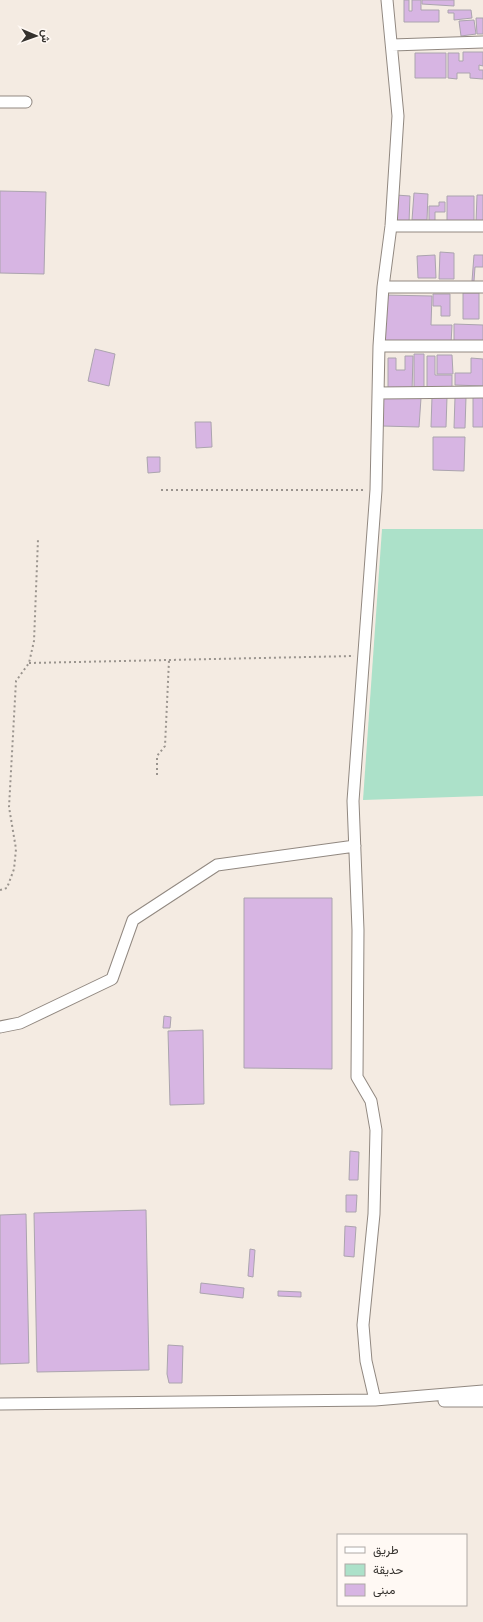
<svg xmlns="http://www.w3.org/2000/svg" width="483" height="1622" font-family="Signika,Vazirmatn,sans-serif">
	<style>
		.green { fill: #ace1c9 }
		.building { fill: #d7b5e3; stroke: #aba4ae }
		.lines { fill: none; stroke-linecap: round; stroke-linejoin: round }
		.street-casing { stroke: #918880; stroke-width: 13 }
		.path { stroke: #9a948e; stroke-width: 2; stroke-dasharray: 2 3; stroke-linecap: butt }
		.street { stroke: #fff; stroke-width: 11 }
	</style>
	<rect width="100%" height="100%" fill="#f4ebe2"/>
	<!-- green -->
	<path class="green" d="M382 529H483V796L363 800Z"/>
	<!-- building -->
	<path class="building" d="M404 0H409V11H412V0H421V10H439V22H404Z
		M422 0H454V6L422 4Z
		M448 10H471L472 18 454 20V13H448Z
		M476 18H483V34H477Z
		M474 20 476 34 461 36 459 21Z
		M463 52H483V66L479 65V70H483V79L470 78V73H457V79L448 78V53H459V61H463Z
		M415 53H446V78H415Z
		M0 191 46 192 44 274 0 273Z
		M414 193 428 194 427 220H412Z
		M396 195 410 196 409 223 396 222Z
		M477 195H483V223H476Z
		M447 196H474V222L447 221Z
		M439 202H445V212H435V222L429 221V206H439Z
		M440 252 454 253V279H439Z
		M435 255 436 278H418L417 256Z
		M474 255H483V267H475L474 281H472Z
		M463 293H479V319H463Z
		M433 294H450V316H441V306H433Z
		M384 295 432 296 431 325H452L451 344 383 342Z
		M454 324 483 325V342H454Z
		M95 349 115 354 109 386 88 381Z
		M414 354H424V390H414Z
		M437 355H452L453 374H437Z
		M405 356H413L412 392 388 391V358H396V370H405Z
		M427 356H435V375H452V389H427Z
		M471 358 483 359V386L455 385V373H471Z
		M383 397 421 398 419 427 382 426Z
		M432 397H447L446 427H431Z
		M455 397H466L465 428H454Z
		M473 397H483V427H473Z
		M195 422H211L212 447 196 448Z
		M433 437H465L464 471 433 470Z
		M147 457H160V472L148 473Z
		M244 898H332V1069L244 1068Z
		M164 1016 171 1017 170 1028H163Z
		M203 1030 204 1104 170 1105 168 1031Z
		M350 1151 359 1152 358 1180H349Z
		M346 1195H357L356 1212H346Z
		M146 1210 149 1370 37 1372 34 1213Z
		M26 1214 29 1363 0 1364V1215Z
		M345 1226 356 1227 354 1257 344 1256Z
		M250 1249 255 1250 253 1277 248 1276Z
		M201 1283 244 1288 243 1298 200 1293Z
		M278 1291 301 1292V1297L278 1296Z
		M168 1345 183 1346 182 1383H169L167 1374Z"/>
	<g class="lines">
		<defs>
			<path id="street" d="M392 45 483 42
				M0 102H26
				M391 226H483
				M383 287H483
				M379 346H483
				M378 393 483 392
				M0 1027 20 1023 112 979 133 920 217 865 355 846
				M375 1400 366 1361 363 1325 374 1214 376 1130 371 1101 357 1077 358 930 353 801 376 490 379 346 383 287 391 226 398 116 387 0
				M444 1401H483
				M0 1404 375 1400 483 1391"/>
		</defs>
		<!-- street casing -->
		<use href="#street" class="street-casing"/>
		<!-- path -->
		<path class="path" d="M161 490H366
			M29 663 354 656
			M157 775V756L165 746 169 660
			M0 890 7 888 14 869 16 849 9 807 16 681 29 663 34 641 38 539"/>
		<!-- street -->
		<use href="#street" class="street"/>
	</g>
	<!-- legend -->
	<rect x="337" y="1534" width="130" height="72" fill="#fff9f4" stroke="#aea9a5"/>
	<rect x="345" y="1547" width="20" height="6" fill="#ffffff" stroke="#aea9a5"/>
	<text x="373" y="1554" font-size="12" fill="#35322e">طريق</text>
	<rect x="345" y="1564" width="20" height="12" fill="#ace1c9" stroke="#aea9a5"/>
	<text x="373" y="1574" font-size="12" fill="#35322e">حديقة</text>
	<rect x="345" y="1584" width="20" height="12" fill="#d7b5e3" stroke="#aea9a5"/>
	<text x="373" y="1594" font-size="12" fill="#35322e">مبنى</text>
	<!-- north arrow -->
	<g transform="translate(36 36) rotate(92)" stroke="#fff9f4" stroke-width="3" paint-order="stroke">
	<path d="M0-3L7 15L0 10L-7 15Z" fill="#35322e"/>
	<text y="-6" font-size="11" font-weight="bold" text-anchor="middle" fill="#35322e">ش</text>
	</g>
</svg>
